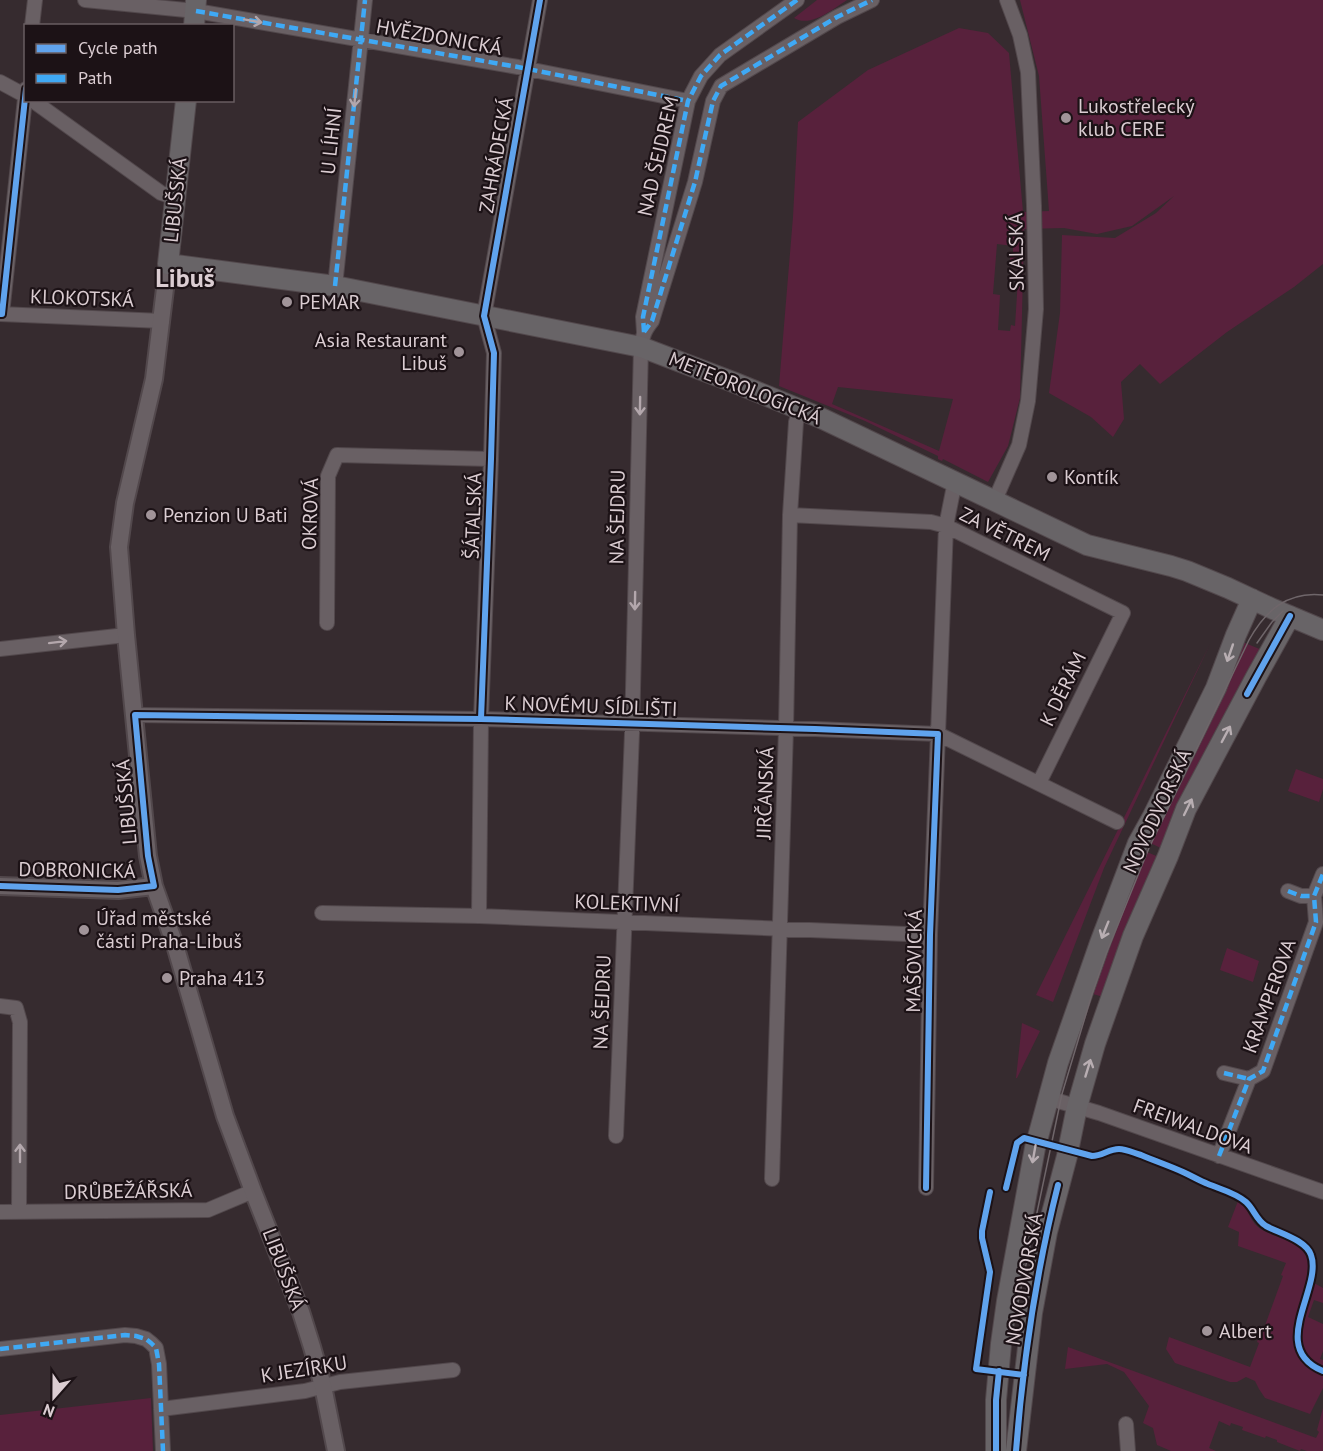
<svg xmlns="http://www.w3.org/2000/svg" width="1323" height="1451" font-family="'PT Sans',sans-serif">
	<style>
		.green { fill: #58213c; fill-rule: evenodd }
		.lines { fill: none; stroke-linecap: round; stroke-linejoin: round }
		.minor-casing { stroke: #52484c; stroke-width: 16 }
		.tertiary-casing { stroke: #52484c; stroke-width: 20 }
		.secondary-casing { stroke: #52484c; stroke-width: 22 }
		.minor { stroke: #696064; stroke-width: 14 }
		.tertiary { stroke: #696064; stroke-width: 16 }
		.secondary { stroke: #686467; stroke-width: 20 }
		.tram { stroke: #6f666a; stroke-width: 1.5 }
		.quiet { stroke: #3fa9f5; stroke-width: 4.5; stroke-dasharray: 9 4.5; stroke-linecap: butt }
		.cycleway-casing { stroke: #1c1216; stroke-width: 10 }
		.cycleway { stroke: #60a3ed; stroke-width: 6 }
		.oneway { stroke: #b3a7ac }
		.oneway2 { stroke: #b8aeb2 }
		.poi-dot { fill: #a19499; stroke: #1c1216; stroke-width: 2 }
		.labels { text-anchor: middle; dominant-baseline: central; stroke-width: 4.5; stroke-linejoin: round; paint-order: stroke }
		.street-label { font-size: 20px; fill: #dbcdd2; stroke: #1c1216 }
		.poi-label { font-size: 20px; fill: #dbcdd2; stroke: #1c1216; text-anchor: start }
		.district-label { font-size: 26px; font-weight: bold; fill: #dbcdd2; stroke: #1c1216 }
	</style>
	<rect width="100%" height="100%" fill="#362b2f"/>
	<!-- green -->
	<path class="green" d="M817 0H847C833 9 811 28 794 18Z
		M1020 0H1323V264L1294 287 1227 332 1160 384 1140 364 1121 382 1124 419 1113 437 1091 417 1049 393 1060 313 1062 235 1115 238 1156 213 1174 196 1132 226 1097 234 1064 228 1024 229 1020 398 1008 446 988 482 943 459 942 461 938 459V456L865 421 779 386 793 217 798 122 868 70 959 28 988 33 1009 53 1023 212 1049 211 1039 76ZM997 244 1013 246V255L1010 254V262L1019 263 1015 326 1011 325 1010 331 998 330 1000 295 993 294ZM838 387 953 399 939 451 832 404Z
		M1240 641 1262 650 1238 689 1195 776 1165 850 1144 840Z
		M1210 644 1104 868 1050 1010 1053 1002 1036 995Z
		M1296 769 1323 779V789L1319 802 1288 791Z
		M1140 849 1161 858 1151 870 1128 926 1103 997 1090 993Z
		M1227 948 1259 961 1253 982 1220 970Z
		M1022 1023 1040 1031 1017 1078H1016Z
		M1238 1201C1248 1206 1249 1220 1258 1227 1273 1239 1307 1240 1308 1264 1308 1269 1307 1274 1307 1279L1323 1288V1303L1314 1300 1308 1317 1323 1324V1351L1320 1359 1323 1360V1388L1310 1414 1265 1398 1259 1389 1255 1381 1246 1377 1237 1382H1230L1175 1363 1166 1349 1169 1337 1250 1367 1259 1343 1257 1342 1261 1331H1263L1283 1276 1281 1275 1286 1263 1238 1246 1239 1232 1228 1227Z
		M1068 1347 1316 1438 1319 1432 1317 1430 1323 1408V1451H1307L1301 1449 1300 1451 1277 1442V1440L1266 1436 1265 1438 1242 1430 1243 1427 1231 1423 1230 1426 1219 1421 1209 1448 1216 1451H1171L1157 1445 1153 1428 1143 1423 1149 1406 1124 1372 1107 1364 1065 1369Z
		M151 1398 153 1451H0V1415Z"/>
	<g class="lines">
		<defs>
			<path id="minor" d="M85 0 196 11 518 67 688 101
				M32 26 35 0
				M0 82 26 96
				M32 100 161 193 176 198
				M335 286 365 0
				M0 314 162 321
				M2 314 26 89
				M644 332 643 317 688 101 701 76 720 55 797 0
				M995 500 1019 445 1028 401 1036 309 1034 206 1028 72 1020 35 1007 0
				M790 515 931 522 946 526 1123 613 1039 783
				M327 623 328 476 337 455 491 459
				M0 649 126 635
				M135 715 481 719 815 729 938 734 1117 822
				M1288 891 1301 896H1314
				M322 913 479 916 930 935
				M479 916 481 719 491 459 494 353 484 316 540 0
				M0 1006 16 1008 20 1022 19 1211
				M1224 1073 1249 1079
				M1048 1098 1099 1113 1323 1192
				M616 1136 632 733 641 347C643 335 644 331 652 321L695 182 713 101 721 86 837 17 872 0
				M1219 1156 1249 1079 1263 1071 1316 922 1314 896 1323 874
				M772 1179 786 729 790 515 796 422 800 410
				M926 1188 930 935 938 734 946 526 955 481
				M0 1212 208 1210 253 1191
				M0 1349 125 1335 136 1336 146 1339 151 1343 156 1348 159 1364 163 1451
				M161 1409 305 1391 340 1382 453 1370
				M1126 1424 1128 1451"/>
			<path id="tertiary" d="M168 264 154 379 125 503 119 547 126 635 148 856 154 886 175 945 225 1116 253 1191 301 1312 312 1347 323 1386 336 1451
				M0 886 118 890 154 886"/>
			<path id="secondary" d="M194 26 196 0
				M186 100 168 264 335 286 641 347 733 382 821 418 1087 545 1171 566 1187 571 1228 588 1273 609 1323 630
				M996 1451V1400L1001 1344 1007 1301 1035 1148 1058 1063 1100 943 1138 843 1153 816 1216 688 1236 635 1252 599
				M1016 1451 1032 1313 1047 1232 1067 1156 1077 1107 1095 1044 1133 936 1168 856 1186 809 1256 677 1290 616"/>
		</defs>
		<!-- minor casing -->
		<use href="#minor" class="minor-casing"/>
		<!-- tertiary casing -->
		<use href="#tertiary" class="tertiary-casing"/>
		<!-- secondary casing -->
		<use href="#secondary" class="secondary-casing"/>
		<!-- minor -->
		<use href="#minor" class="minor"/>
		<!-- tertiary -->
		<use href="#tertiary" class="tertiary"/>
		<!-- secondary -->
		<use href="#secondary" class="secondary"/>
		<!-- tram -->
		<path class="tram" d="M1257 643 1272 622 1283 611
			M1016 1312 1062 1094 1092 994 1106 954 1149 848 1249 640C1265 611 1287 591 1323 595"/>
		<!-- quiet -->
		<path class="quiet" d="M196 11 518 67 688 101
			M335 286 365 0
			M644 332 652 321 695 182 713 101 721 86 837 17 872 0
			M644 332 643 317 688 101 701 76 720 55 797 0
			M1288 891 1301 896H1314
			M1224 1073 1249 1079
			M1219 1156 1249 1079 1263 1071 1316 922 1314 896 1323 874
			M0 1349 125 1335 136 1336 146 1339 151 1343 156 1348 159 1364 163 1451"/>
		<defs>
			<path id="cycleway" d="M0 314H2L26 89
				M1247 694 1290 616
				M481 719 491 459 494 353 484 316 540 0
				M0 886 118 890 154 886 148 856 135 715 481 719 815 729 938 734 930 935 926 1188
				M1006 1188 1017 1143 1024 1138 1092 1156C1102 1156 1109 1149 1119 1149 1126 1149 1134 1153 1141 1155 1155 1161 1170 1166 1183 1172 1192 1176 1200 1181 1208 1184 1220 1189 1236 1193 1246 1202 1254 1209 1256 1220 1266 1226 1279 1233 1306 1240 1311 1255 1323 1288 1267 1348 1323 1371
				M990 1192 982 1231V1238L990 1272 976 1369 1024 1375
				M996 1451V1400L999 1371
				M1016 1451C1023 1362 1036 1272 1058 1185"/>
		</defs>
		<!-- cycleway casing -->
		<use href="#cycleway" class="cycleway-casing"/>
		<!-- cycleway -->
		<use href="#cycleway" class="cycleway"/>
	</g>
	<!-- one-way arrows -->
	<defs><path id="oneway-shaft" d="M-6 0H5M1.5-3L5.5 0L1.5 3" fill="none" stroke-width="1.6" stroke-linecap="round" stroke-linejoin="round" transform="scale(1.5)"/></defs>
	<g class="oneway">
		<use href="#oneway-shaft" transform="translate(253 21) rotate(10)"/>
		<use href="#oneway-shaft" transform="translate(355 98) rotate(96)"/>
		<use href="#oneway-shaft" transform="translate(640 406) rotate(91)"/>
		<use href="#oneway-shaft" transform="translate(635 601) rotate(91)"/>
		<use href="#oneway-shaft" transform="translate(58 642) rotate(-7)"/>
		<use href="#oneway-shaft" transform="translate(20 1153) rotate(-90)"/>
	</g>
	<g class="oneway2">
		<use href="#oneway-shaft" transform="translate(1230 653) rotate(109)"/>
		<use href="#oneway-shaft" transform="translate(1226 734) rotate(-62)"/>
		<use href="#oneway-shaft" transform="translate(1188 807) rotate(-64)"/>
		<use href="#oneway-shaft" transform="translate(1105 930) rotate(112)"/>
		<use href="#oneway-shaft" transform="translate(1088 1068) rotate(-73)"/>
		<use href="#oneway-shaft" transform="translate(1034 1154) rotate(100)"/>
	</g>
	<!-- markers -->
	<g class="poi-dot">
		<circle cx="1066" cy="118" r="6"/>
		<circle cx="287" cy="302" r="6"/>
		<circle cx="459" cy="352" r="6"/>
		<circle cx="1052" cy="477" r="6"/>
		<circle cx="151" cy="515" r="6"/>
		<circle cx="84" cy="930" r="6"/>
		<circle cx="167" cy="978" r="6"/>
		<circle cx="1207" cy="1331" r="6"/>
	</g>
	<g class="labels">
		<!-- street labels -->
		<g class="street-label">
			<text transform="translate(439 37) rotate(10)">HVĚZDONICKÁ</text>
			<text transform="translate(331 141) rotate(-84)">U LÍHNÍ</text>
			<text transform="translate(496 155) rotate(-80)">ZAHRÁDECKÁ</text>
			<text transform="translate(658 156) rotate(-77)">NAD ŠEJDREM</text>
			<text transform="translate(175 200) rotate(-84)">LIBUŠSKÁ</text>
			<text transform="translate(1016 252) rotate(-91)">SKALSKÁ</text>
			<text transform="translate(82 298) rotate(2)">KLOKOTSKÁ</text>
			<text transform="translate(745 388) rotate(22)">METEOROLOGICKÁ</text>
			<text transform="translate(310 514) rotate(-88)">OKROVÁ</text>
			<text transform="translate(473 516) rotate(-88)">ŠÁTALSKÁ</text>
			<text transform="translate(617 517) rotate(-89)">NA ŠEJDRU</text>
			<text transform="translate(1005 534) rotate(26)">ZA VĚTREM</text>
			<text transform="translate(1063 689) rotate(-64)">K DĚRÁM</text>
			<text transform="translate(591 706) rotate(2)">K NOVÉMU SÍDLIŠTI</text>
			<text transform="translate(765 793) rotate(-88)">JIRČANSKÁ</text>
			<text transform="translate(126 802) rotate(-95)">LIBUŠSKÁ</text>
			<text transform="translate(1157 811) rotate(-65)">NOVODVORSKÁ</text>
			<text transform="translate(77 870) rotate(1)">DOBRONICKÁ</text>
			<text transform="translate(627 903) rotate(2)">KOLEKTIVNÍ</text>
			<text transform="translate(914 961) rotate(-89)">MAŠOVICKÁ</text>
			<text transform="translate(1269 996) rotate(-70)">KRAMPEROVA</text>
			<text transform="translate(602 1002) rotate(-88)">NA ŠEJDRU</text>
			<text transform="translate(1193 1126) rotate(20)">FREIWALDOVA</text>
			<text transform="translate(128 1191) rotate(-1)">DRŮBEŽÁŘSKÁ</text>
			<text transform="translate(284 1269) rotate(69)">LIBUŠSKÁ</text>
			<text transform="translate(1024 1279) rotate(-80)">NOVODVORSKÁ</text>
			<text transform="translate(304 1369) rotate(-9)">K JEZÍRKU</text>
		</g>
		<!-- poi labels -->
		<g class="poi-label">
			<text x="1078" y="106">Lukostřelecký<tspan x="1078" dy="23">klub CERE</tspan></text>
			<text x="299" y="302">PEMAR</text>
			<text x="447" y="340" text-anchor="end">Asia Restaurant<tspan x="447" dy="23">Libuš</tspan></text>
			<text x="1064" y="477">Kontík</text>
			<text x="163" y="515">Penzion U Bati</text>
			<text x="96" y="918">Úřad městské<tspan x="96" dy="23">části Praha-Libuš</tspan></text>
			<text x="179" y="978">Praha 413</text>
			<text x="1219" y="1331">Albert</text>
		</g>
		<!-- district labels -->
		<g class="district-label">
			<text x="185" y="277">Libuš</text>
		</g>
	</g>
	<!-- legend -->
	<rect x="24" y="24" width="210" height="78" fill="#1c1216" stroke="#685d61" stroke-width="1.5"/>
	<rect x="36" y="44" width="30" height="9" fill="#60a3ed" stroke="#685d61" stroke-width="1.5"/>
	<text x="78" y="54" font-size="18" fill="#dbcdd2">Cycle path</text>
	<rect x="36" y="74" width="30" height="9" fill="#3fa9f5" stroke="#685d61" stroke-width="1.5"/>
	<text x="78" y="84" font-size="18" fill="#dbcdd2">Path</text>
	<!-- north arrow -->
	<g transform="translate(54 1397) rotate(201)" stroke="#1c1216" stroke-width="4.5" paint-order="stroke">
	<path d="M0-4.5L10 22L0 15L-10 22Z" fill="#dbcdd2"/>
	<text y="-9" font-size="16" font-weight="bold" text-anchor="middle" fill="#dbcdd2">N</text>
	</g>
</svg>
